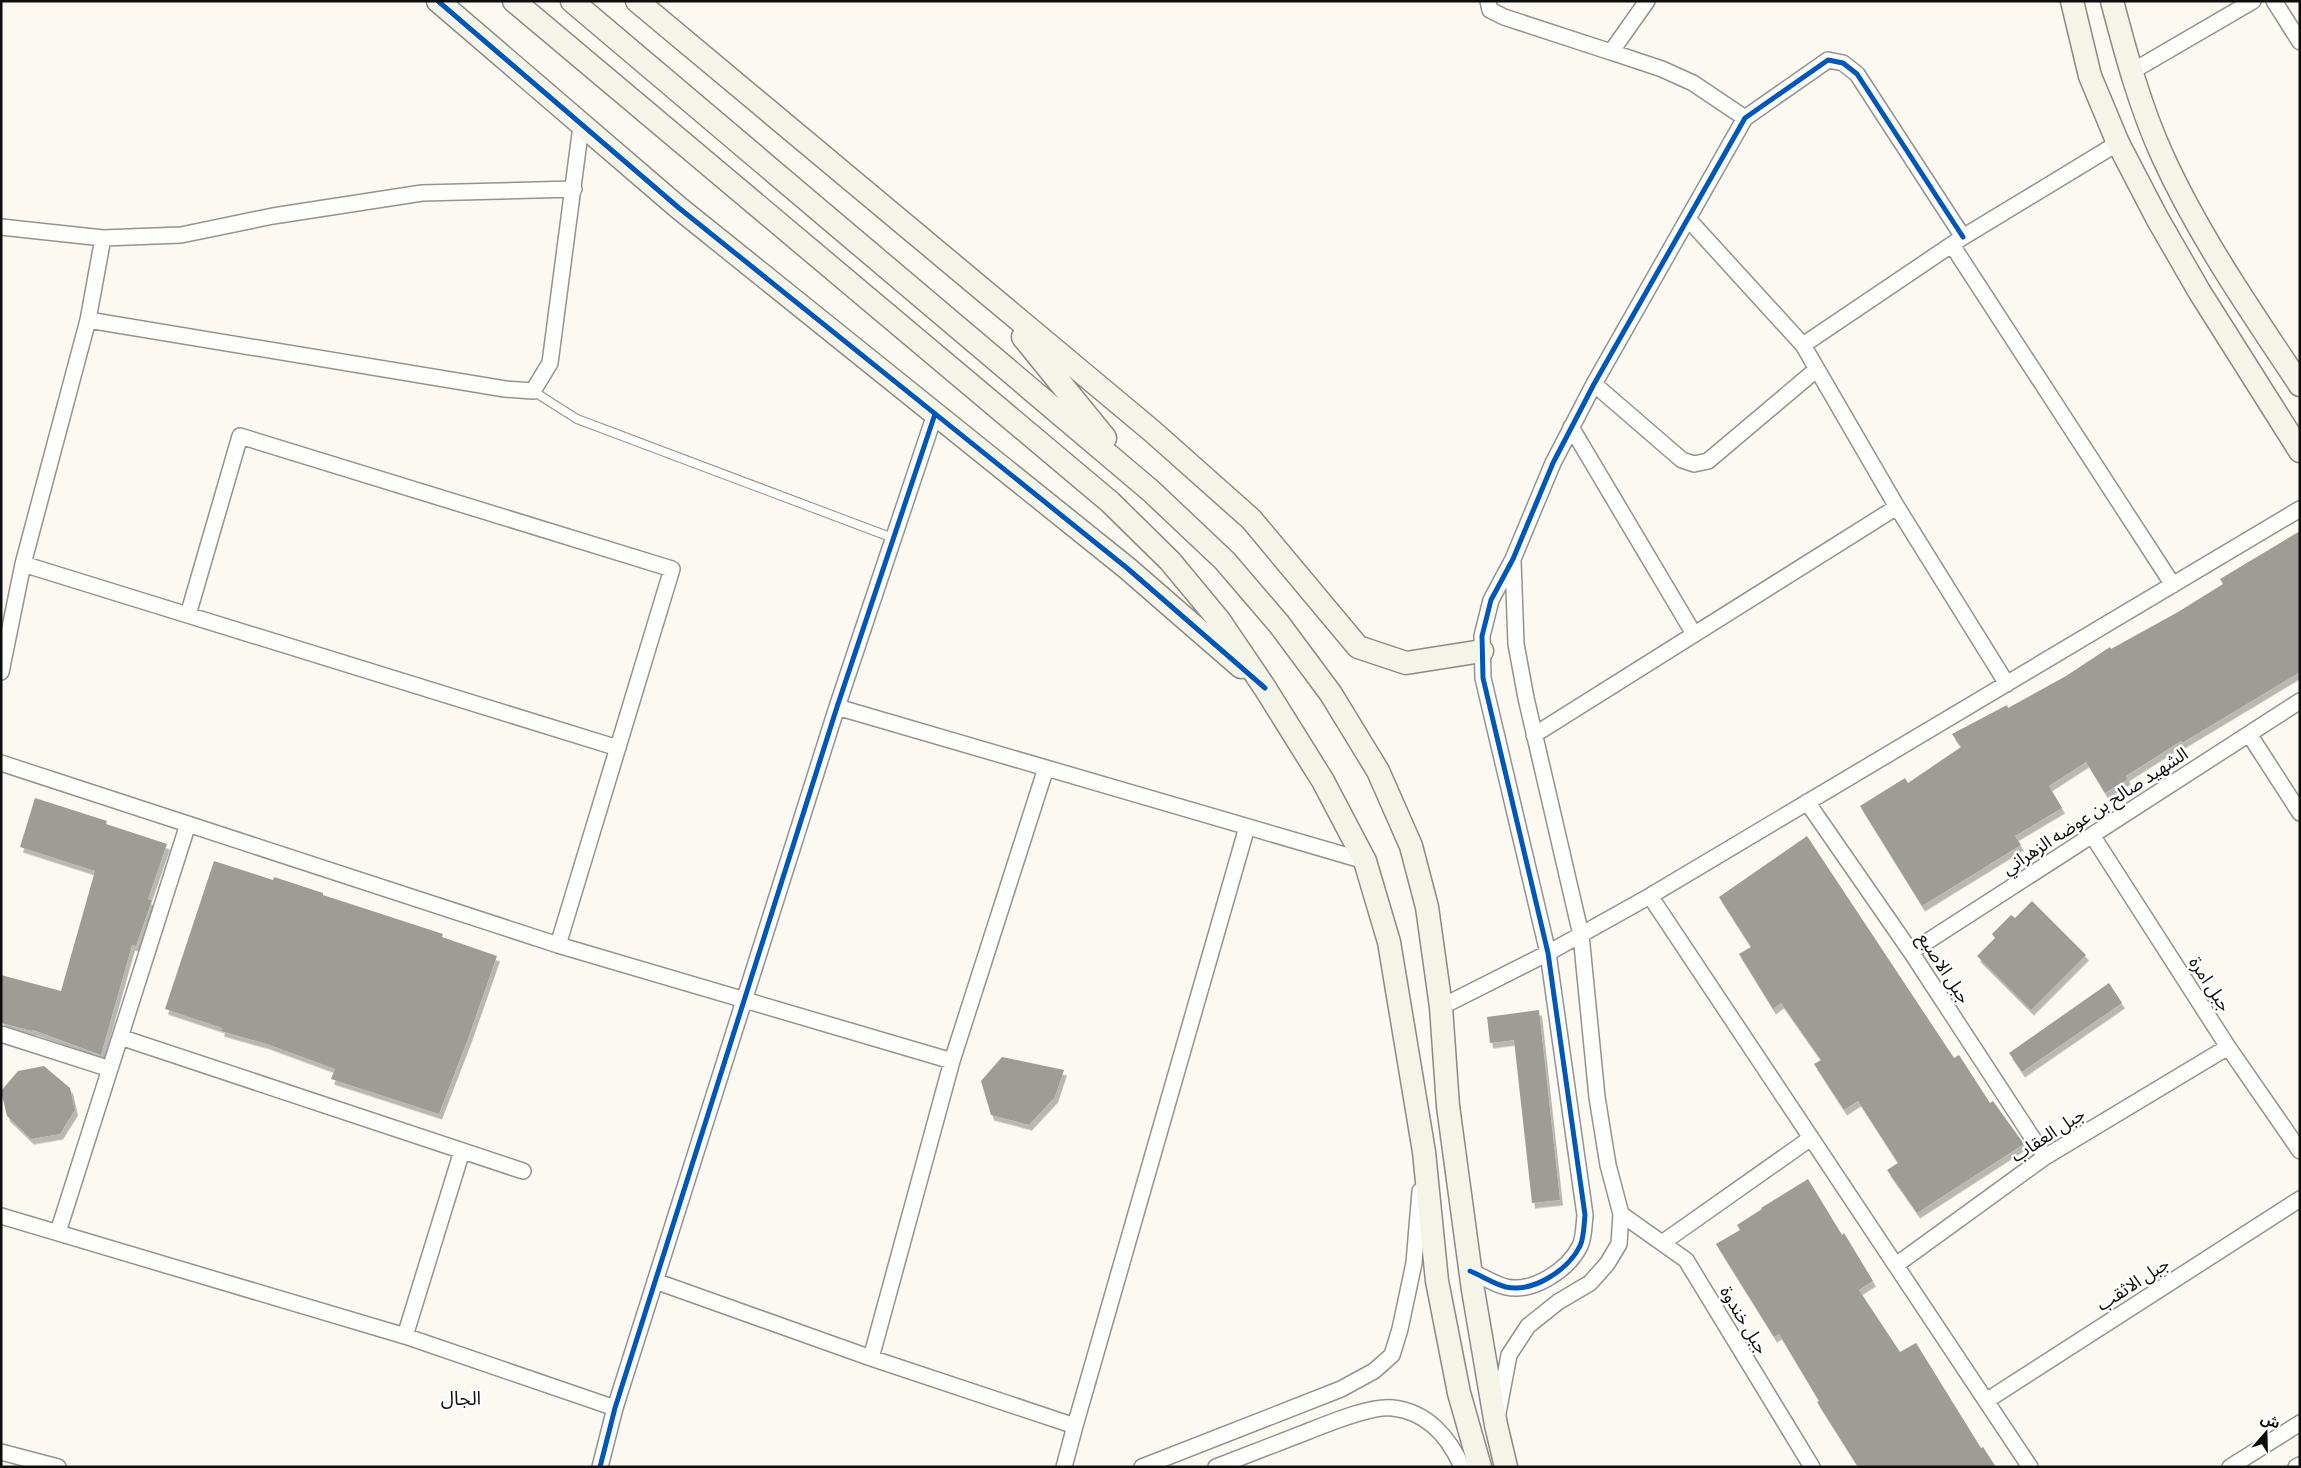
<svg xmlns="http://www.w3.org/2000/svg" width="2301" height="1468" font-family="Bitter,'Noto Sans Arabic',serif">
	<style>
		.building { fill: #9e9c97; filter: url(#shadow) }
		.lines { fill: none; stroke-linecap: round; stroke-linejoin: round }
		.lane-casing { stroke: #949390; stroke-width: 10 }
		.street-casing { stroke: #949390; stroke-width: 18 }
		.secondary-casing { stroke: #8b8a86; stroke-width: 25 }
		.lane { stroke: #fefefd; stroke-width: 8 }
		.street { stroke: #fefefd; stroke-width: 15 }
		.secondary { stroke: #f5f4e8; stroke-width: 22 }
		.cycleway-casing { stroke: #fff; stroke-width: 8 }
		.cycleway { stroke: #0057b8; stroke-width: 5 }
		.labels { text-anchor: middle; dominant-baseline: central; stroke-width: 5; stroke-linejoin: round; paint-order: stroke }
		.street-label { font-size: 18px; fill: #0d0d0d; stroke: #fff }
		.neighbourhood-label { font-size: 19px; fill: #0d0d0d; stroke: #fff }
	</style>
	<defs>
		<filter id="shadow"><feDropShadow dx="3" dy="5.5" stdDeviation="0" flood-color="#0004"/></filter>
	</defs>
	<rect width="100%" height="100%" fill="#fbf9f1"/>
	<!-- building -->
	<path class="building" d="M2300 531V672L2182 743 2181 741 2126 776 2128 779 2105 793 2086 762 2049 786 2062 808 2015 836 2021 845 1922 906 1860 806 1905 778 1908 783 1961 747 1952 734 2007 705 2008 708 2066 676 2110 647 2111 649 2178 612 2223 584 2220 579Z
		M35 798 107 821 106 824 167 844 148 899 152 900 136 946 132 945 101 1055 33 1030 32 1031 1 1023V975L61 991 95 871 20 847Z
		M1807 836 1954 1058 1959 1055 1990 1103 1993 1101 2024 1144 1917 1213 1887 1170 1898 1163 1858 1101 1844 1110 1814 1064 1821 1060 1781 1003 1773 1009 1739 954 1751 947 1719 897Z
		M214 861 273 880 274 877 323 893V895L443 934 442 937 497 956 469 1036 439 1114 331 1079 335 1069 267 1044 221 1031 222 1028 165 1009Z
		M2032 901 2086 955 2031 1010 1977 956 1995 938 1992 934 2011 915 2015 918Z
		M2109 983 2122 1003 2022 1072 2009 1053Z
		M1539 1010 1560 1200 1532 1203 1514 1040 1490 1043 1487 1017Z
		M1002 1057 1064 1070 1055 1097 1029 1125 991 1115 981 1081Z
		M44 1066 70 1088 75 1110 60 1134 31 1139 7 1116 1 1091 18 1071Z
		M1808 1179 1842 1235 1844 1233 1873 1281 1859 1290 1900 1352 1916 1343 1981 1448 1983 1447 1996 1467H1858L1817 1402 1819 1401 1779 1334 1774 1337 1716 1244 1740 1230 1737 1225 1762 1209 1761 1208Z"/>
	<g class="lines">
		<defs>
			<path id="lane" d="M533 391 577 419 893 538"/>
			<path id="street" d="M1488 1 1490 10 1504 17 1611 52
				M1647 1 1611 52 1662 69 1693 83 1745 118
				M2274 1 2300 42
				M2131 72 2253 1
				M1688 219 1803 345 1897 507 2007 684
				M1 227 103 238 181 235 273 216 422 193 574 189
				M1952 245 2173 585
				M88 320 505 389 533 391 550 363 581 126
				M1803 345 1963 237 2118 143
				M1594 384 1682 460 1694 464 1708 461 1817 369
				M1571 427 1694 634
				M23 564 618 748
				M188 615 240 436 672 569 558 945
				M1 672 23 564 88 320 103 238
				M837 707 1365 861
				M2249 734 2300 813
				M1534 735 1897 507
				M1 763 558 945 952 1061
				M1807 802 1911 952 2045 1157
				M2092 835 2228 1047 2300 1151
				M1650 896 2030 1467
				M1911 952 2300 701
				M1441 1007 1548 953 1650 896 2300 509
				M1 1034 110 1069
				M120 1037 523 1171
				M1621 1214 1686 1260 1812 1467
				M1 1216 405 1336 615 1408
				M58 1232 188 824
				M1662 1243 1811 1138
				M1896 1265 2045 1157 2228 1047
				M1470 1271C1482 1276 1494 1284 1506 1287 1533 1293 1568 1270 1580 1246 1584 1238 1584 1224 1585 1215L1548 953 1483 678 1482 636 1491 600 1513 559 1553 463 1594 384 1745 118 1828 60 1843 63 1857 74 1963 237
				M655 1281 871 1358 1075 1426 1247 827
				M405 1336 462 1151
				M871 1358 952 1061 1046 768
				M1986 1401 2300 1199
				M1498 1413 1509 1355 1528 1326 1558 1302 1590 1283 1607 1264 1619 1244 1621 1214 1608 1165 1597 1097 1581 935 1526 698 1516 644 1513 561
				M1 1452 58 1467
				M600 1467 615 1408 837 707 935 414
				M1064 1467 1075 1426
				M1142 1467 1341 1389 1374 1371 1392 1355 1400 1329 1414 1263 1420 1191
				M1216 1467C1247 1455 1278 1443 1309 1431 1329 1423 1372 1405 1393 1408 1427 1412 1449 1437 1462 1467
				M2230 1467 2300 1423
				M2296 1467 2300 1465"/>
			<path id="secondary" d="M438 1 679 208 1127 568 1241 667
				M514 1 1110 502 1170 561 1219 620 1265 688 1323 781 1365 861 1389 942 1424 1152 1437 1281 1459 1393 1480 1467
				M572 1 1151 491 1225 561 1279 624 1331 694 1378 771 1411 846 1427 907 1441 1007 1448 1106 1473 1290 1496 1425 1506 1467
				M637 1 1152 431 1251 519 1358 647 1406 663 1482 651
				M2072 1 2090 76 2118 143 2157 218 2199 291 2300 451
				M2112 1C2126 54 2140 107 2163 157 2200 238 2251 311 2300 385
				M1023 337 1105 438"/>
		</defs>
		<!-- lane casing -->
		<use href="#lane" class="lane-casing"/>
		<!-- street casing -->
		<use href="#street" class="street-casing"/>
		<!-- secondary casing -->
		<use href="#secondary" class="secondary-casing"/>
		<!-- lane -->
		<use href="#lane" class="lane"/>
		<!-- street -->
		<use href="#street" class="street"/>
		<!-- secondary -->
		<use href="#secondary" class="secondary"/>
		<defs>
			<path id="cycleway" d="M438 1 679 208 1127 568 1265 688
				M1470 1271C1482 1276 1494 1284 1506 1287 1533 1293 1568 1270 1580 1246 1584 1238 1584 1224 1585 1215L1548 953 1483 678 1482 636 1491 600 1513 559 1553 463 1594 384 1745 118 1828 60 1843 63 1857 74 1963 237
				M600 1467 615 1408 837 707 935 414"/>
		</defs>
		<!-- cycleway casing -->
		<use href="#cycleway" class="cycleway-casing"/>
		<!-- cycleway -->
		<use href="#cycleway" class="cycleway"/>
	</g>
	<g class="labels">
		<!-- street labels -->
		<g class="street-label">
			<text transform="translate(2095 811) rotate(-33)">الشهيد صالح بن عوضه الزهراني</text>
			<text transform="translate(1944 968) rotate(57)">جبل الاصبع</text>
			<text transform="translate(2210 984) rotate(57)">جبل امرة</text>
			<text transform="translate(2048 1135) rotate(-33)">جبل العقاب</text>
			<text transform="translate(2133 1284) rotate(-33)">جبل الاثقب</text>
			<text transform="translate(1744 1320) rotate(59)">جبل خندوة</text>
		</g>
		<!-- neighbourhood labels -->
		<g class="neighbourhood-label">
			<text x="461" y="1398">الجال</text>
		</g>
	</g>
	<!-- border -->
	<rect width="2301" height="1468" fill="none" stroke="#0d0d0d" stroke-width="5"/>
	<!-- north arrow -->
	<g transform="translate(2266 1433) rotate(20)" stroke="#ffffff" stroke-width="4" paint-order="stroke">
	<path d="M0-4L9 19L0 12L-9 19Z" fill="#0d0d0d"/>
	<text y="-8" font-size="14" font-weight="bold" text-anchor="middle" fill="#0d0d0d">ش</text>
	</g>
</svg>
